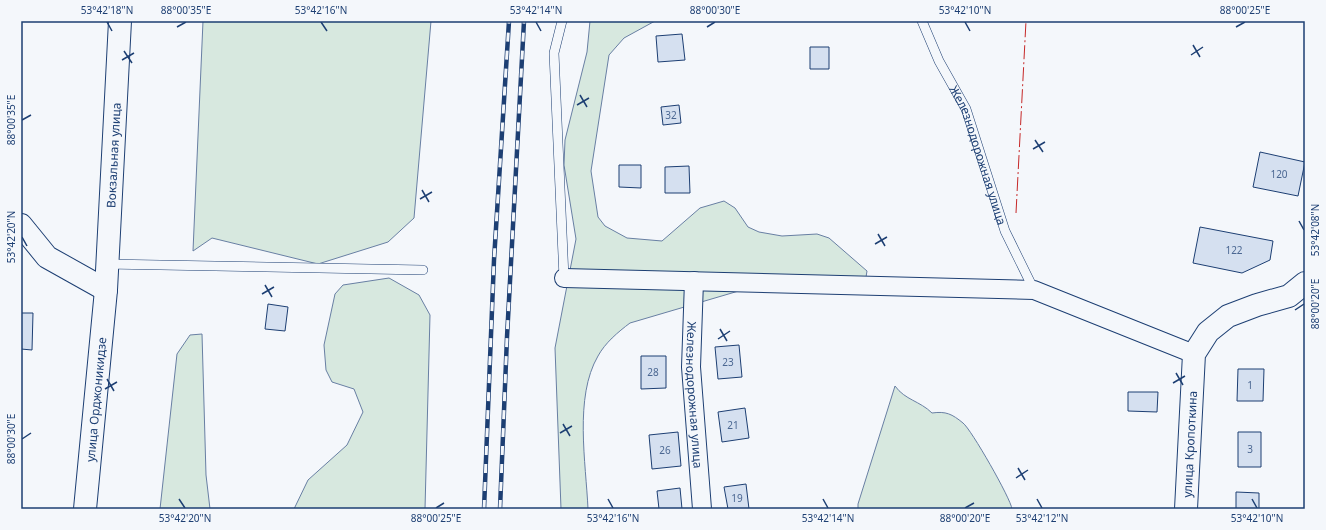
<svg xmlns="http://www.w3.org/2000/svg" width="1326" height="530" font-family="'Noto Sans',sans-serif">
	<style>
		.green { fill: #d7e8df; stroke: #687fa3 }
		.building { fill: #d5e0f0; stroke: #1d3f73 }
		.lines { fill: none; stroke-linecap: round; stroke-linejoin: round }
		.lane-casing { stroke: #1d3f73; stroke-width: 10 }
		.street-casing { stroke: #1d3f73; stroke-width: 20 }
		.secondary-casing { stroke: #1d3f73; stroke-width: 24 }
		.primary-casing { stroke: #1d3f73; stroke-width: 24 }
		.lane { stroke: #f4f7fb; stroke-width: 9 }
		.street { stroke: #f4f7fb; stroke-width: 18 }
		.secondary { stroke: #f4f7fb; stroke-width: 22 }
		.primary { stroke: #f4f7fb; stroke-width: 22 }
		.rail-casing { stroke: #1d3f73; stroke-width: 4.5 }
		.rail { stroke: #f4f7fb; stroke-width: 3; stroke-dasharray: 9; stroke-linecap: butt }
		.power { stroke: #c62828; stroke-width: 1; stroke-dasharray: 14 3 2 3; stroke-linecap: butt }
		.ticks { fill: none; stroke: #1d3f73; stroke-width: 1.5 }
		.labels { text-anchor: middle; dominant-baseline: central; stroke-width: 3; stroke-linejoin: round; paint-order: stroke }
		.number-label { font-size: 10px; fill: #4b6792 }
		.street-label { font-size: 12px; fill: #1d3f73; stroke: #f4f7fb }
		.neatline { fill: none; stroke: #1d3f73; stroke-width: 1.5 }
		.ticks-label { font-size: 10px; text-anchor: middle; fill: #1d3f73 }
	</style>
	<rect width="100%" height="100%" fill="#f4f7fb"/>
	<!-- green -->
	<path class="green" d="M203 21H431L414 218 388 242 318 264 212 238 193 251Z
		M590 21H655L624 38 609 55 591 171 598 217 605 226 627 238 662 241 700 208 724 201 735 208 748 227 759 232 782 236 817 234 829 238 867 271 865 283 742 290 630 323C618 332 605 343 598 356 574 397 586 463 588 509H561L555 348 576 239 564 165 565 140 587 52Z
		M389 278 419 295 430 315 425 509H294L308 480 347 445 363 412 354 389 332 382 326 370 324 345 335 294 343 285Z
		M202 334 206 475 210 509H160L177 354 190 335Z
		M895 386C905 400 920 401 932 413 946 411 952 414 963 423 971 429 1011 499 1012 509H858V504Z"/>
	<!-- building -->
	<path class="building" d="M682 34 685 60 658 62 656 36Z
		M810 47H829V69H810Z
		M679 105 681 123 663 125 661 107Z
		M1260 152 1305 162 1298 196 1253 187Z
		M619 165H641V188L619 187Z
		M689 166 690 193H665V167Z
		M1200 227 1273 241 1270 260 1242 273 1193 263Z
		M268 304 288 307 285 331 265 329Z
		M21 313H33L32 350 21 349Z
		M739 345 742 377 718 379 715 347Z
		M641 356H666V388L641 389Z
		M1238 369H1264L1263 401H1237Z
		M1128 392H1158L1157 412 1128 411Z
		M745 408 749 438 722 442 718 412Z
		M678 432 681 466 652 469 649 435Z
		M1238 432H1261V467H1238Z
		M746 484 749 509H728L724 487Z
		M680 488 682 509H659L657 491Z
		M1236 492 1259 493V509H1236Z"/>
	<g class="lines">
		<defs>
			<g id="lane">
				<path d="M562 21 554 53 564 278"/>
				<path id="s1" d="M922 21 939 61 966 109 1005 231 1034 290"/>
				<path d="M106 264 423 270"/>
			</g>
			<g id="street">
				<path d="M564 278 1034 290 1194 354"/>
				<path id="s2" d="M694 281 691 367 702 509"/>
			</g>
			<g id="secondary">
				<path d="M21 225 47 257 106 290"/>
				<path id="s3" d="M1186 509 1194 354 1208 332 1228 316 1257 305 1289 296 1305 283"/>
			</g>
			<g id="primary">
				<path id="s4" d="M85 509 106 290 120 21"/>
			</g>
		</defs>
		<!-- lane casing -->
		<use href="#lane" class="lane-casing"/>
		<!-- street casing -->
		<use href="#street" class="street-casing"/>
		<!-- secondary casing -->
		<use href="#secondary" class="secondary-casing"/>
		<!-- primary casing -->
		<use href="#primary" class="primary-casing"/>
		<!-- lane -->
		<use href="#lane" class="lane"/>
		<!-- street -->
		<use href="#street" class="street"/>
		<!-- secondary -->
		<use href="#secondary" class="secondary"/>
		<!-- primary -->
		<use href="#primary" class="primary"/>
		<defs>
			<path id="rail" d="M484 509 494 260 509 21
				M500 509 507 337 524 21"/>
		</defs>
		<!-- rail casing -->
		<use href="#rail" class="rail-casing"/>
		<!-- rail -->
		<use href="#rail" class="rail"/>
		<!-- power -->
		<path class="power" d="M1016 213 1026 21"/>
	</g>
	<!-- ticks -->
	<path class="ticks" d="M107 22 112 31M321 22 327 31M536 22 541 31M965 22 970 31M177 27 186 22M707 27 715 22M1236 27 1245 22M1193 45 1200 57M124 51 132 63M1191 55 1203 47M122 60 134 53M580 95 587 107M577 105 589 98M22 120 31 115M1035 140 1043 152M1033 149 1045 142M422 190 429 202M420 199 432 192M1299 221 1304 230M878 234 885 246M22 237 27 246M875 244 887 237M265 285 272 297M262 294 274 287M1295 310 1304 304M720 329 727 341M718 339 730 331M1176 373 1183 385M107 379 114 391M1173 383 1185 376M105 389 117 382M563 424 570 436M560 433 572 426M22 439 31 433M1018 468 1025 480M1016 478 1028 470M179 499 185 508M608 499 613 508M823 499 828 508M1037 499 1042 508M1252 499 1257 508M436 508 444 503M965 508 974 503"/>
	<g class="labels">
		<!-- number labels -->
		<g class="number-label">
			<text x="671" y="115">32</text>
			<text x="1279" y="174">120</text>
			<text x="1234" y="250">122</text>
			<text x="728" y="362">23</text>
			<text x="653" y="372">28</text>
			<text x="1250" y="385">1</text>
			<text x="733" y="425">21</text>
			<text x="1250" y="449">3</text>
			<text x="665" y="450">26</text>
			<text x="737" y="498">19</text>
		</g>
		<!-- street labels -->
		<g class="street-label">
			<text stroke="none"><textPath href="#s4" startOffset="355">Вокзальная улица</textPath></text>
			<text stroke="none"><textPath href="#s1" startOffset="146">Железнодорожная улица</textPath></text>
			<text stroke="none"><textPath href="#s2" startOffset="114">Железнодорожная улица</textPath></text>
			<text stroke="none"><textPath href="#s4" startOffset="110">улица Орджоникидзе</textPath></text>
			<text stroke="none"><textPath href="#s3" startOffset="65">улица Кропоткина</textPath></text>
		</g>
	</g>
	<!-- border -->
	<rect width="1326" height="530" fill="none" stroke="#f4f7fb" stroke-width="44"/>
	<rect x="22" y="22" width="1282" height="486" class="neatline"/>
	<g class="ticks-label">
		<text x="107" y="14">53°42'18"N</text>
		<text x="186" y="14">88°00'35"E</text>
		<text x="321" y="14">53°42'16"N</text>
		<text x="536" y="14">53°42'14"N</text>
		<text x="715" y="14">88°00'30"E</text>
		<text x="965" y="14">53°42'10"N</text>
		<text x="1245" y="14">88°00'25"E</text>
		<text transform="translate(11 120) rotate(-90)" y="4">88°00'35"E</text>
		<text transform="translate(1315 230) rotate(-90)" y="4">53°42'08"N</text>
		<text transform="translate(11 237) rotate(-90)" y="4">53°42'20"N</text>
		<text transform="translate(1315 304) rotate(-90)" y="4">88°00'20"E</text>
		<text transform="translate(11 439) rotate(-90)" y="4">88°00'30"E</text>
		<text x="185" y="522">53°42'20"N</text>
		<text x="436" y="522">88°00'25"E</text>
		<text x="613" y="522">53°42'16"N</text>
		<text x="828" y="522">53°42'14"N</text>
		<text x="965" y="522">88°00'20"E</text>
		<text x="1042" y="522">53°42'12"N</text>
		<text x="1257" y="522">53°42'10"N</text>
	</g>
</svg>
